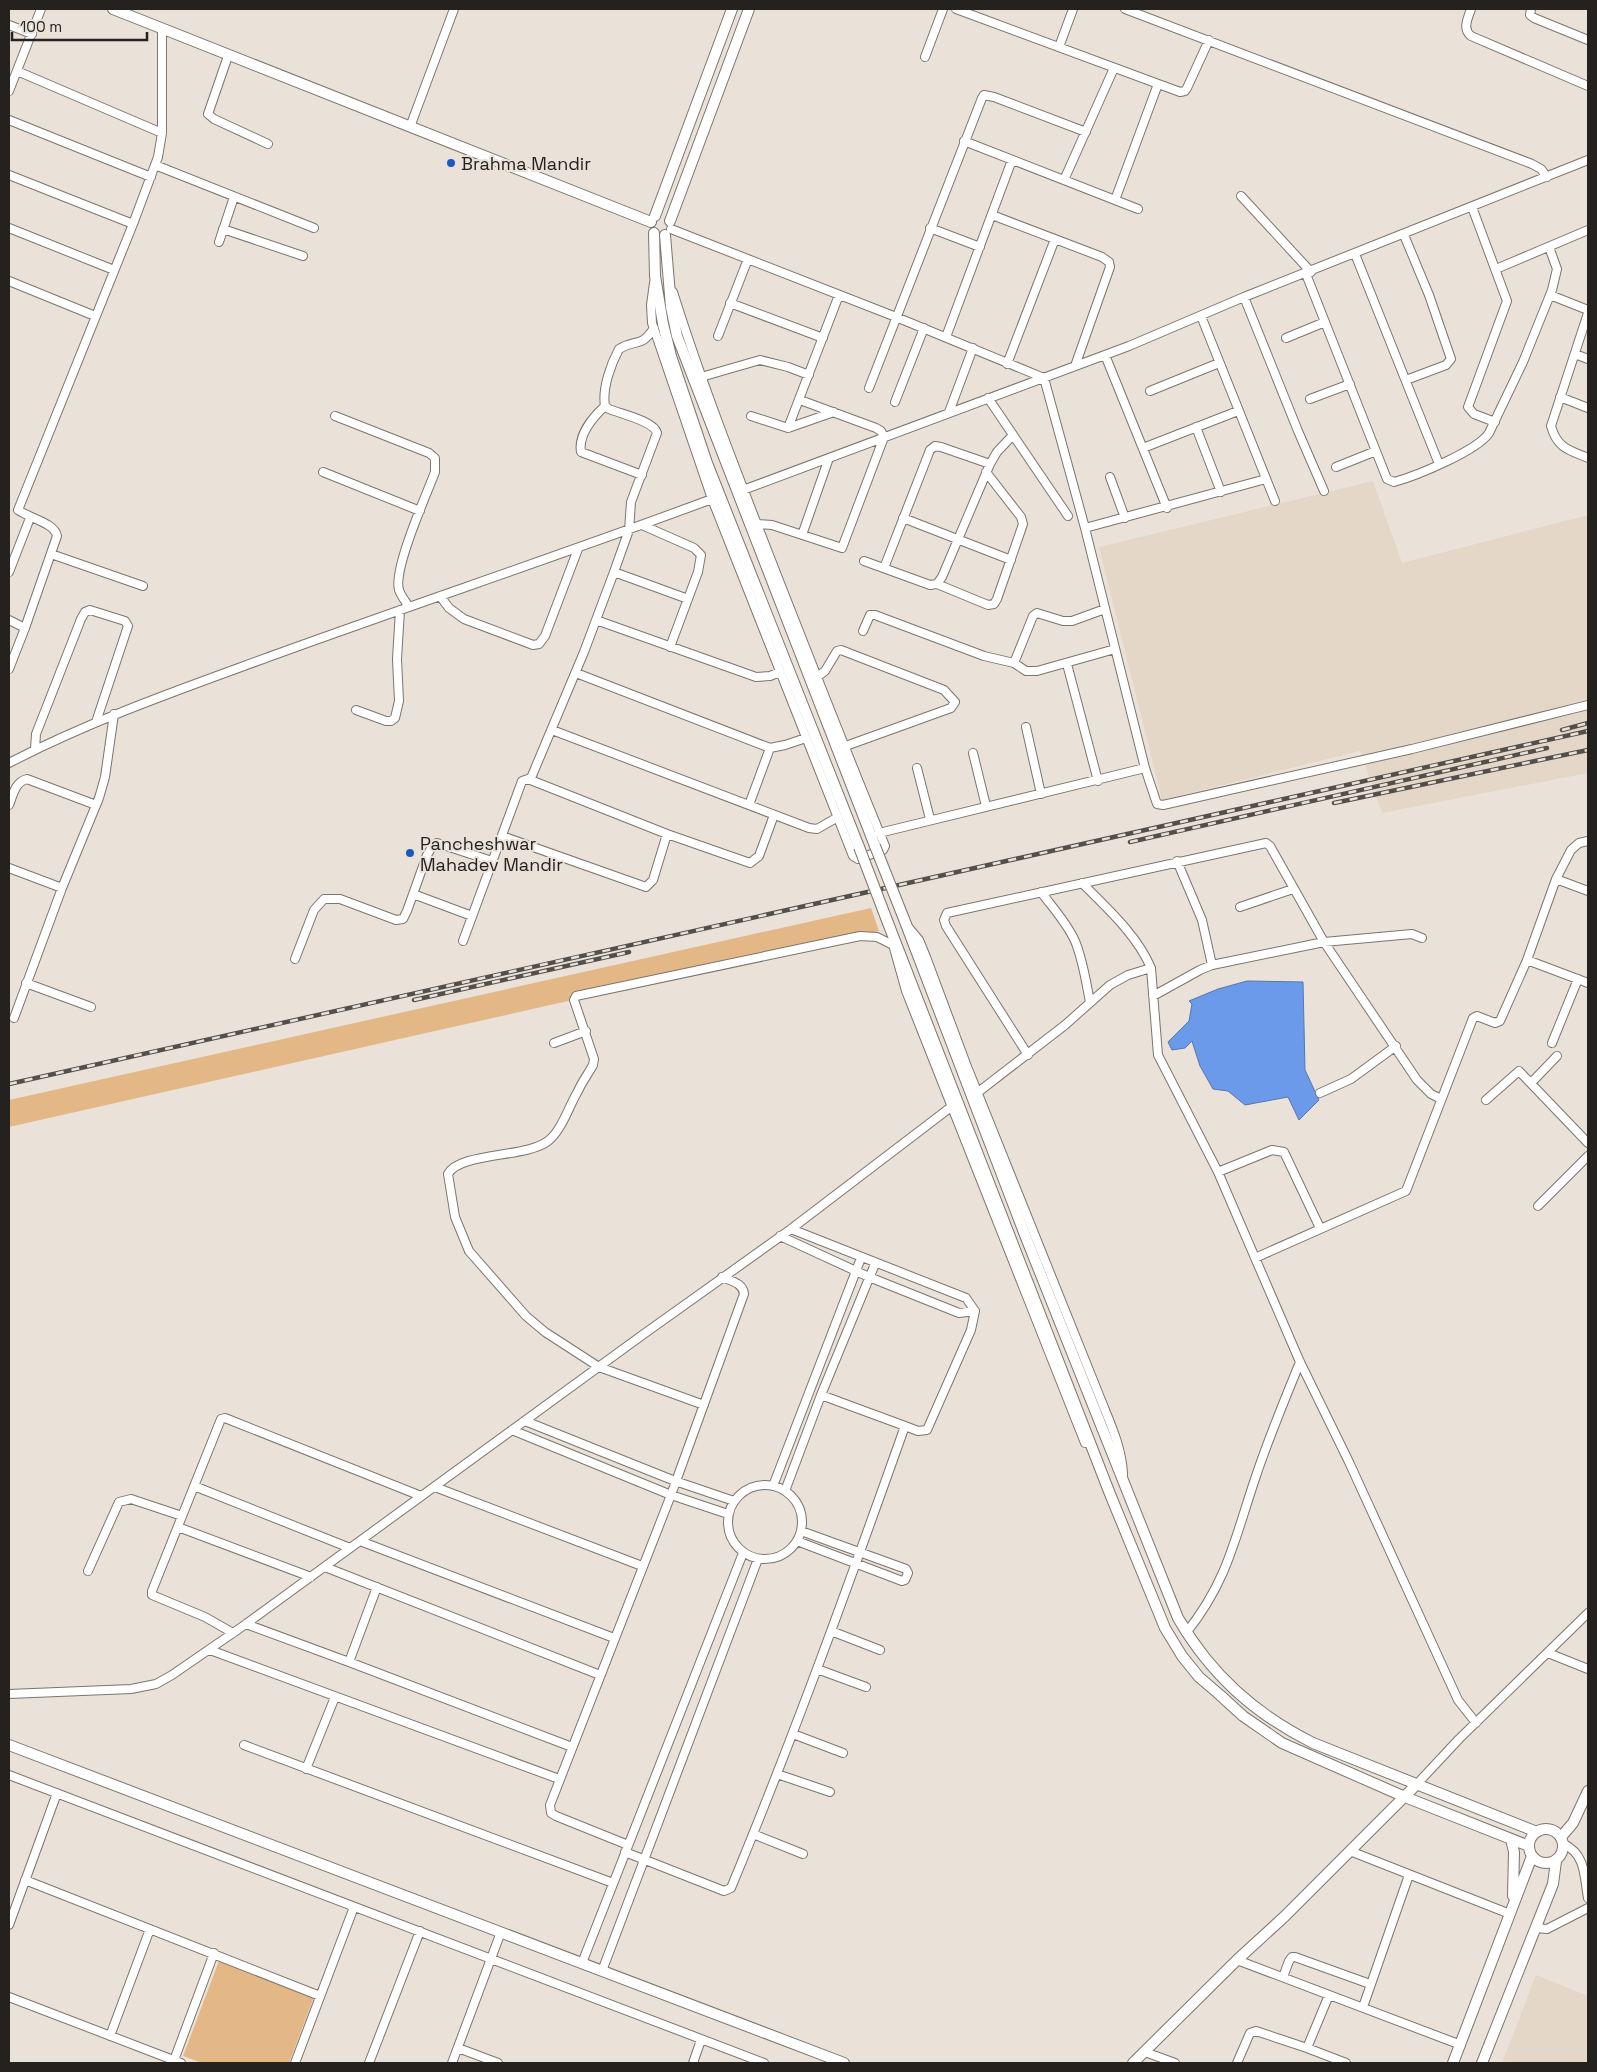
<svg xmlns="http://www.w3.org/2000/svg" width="1597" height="2072" font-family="'Space Grotesk',sans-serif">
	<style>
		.built { fill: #e4d7c8 }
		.green { fill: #e3b886 }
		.water { fill: #6c9aeb; stroke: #5676ae }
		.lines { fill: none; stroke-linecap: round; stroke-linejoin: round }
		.street-casing { stroke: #7c756d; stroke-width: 10 }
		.secondary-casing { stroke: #7c756d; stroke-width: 12 }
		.street { stroke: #fff; stroke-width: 8 }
		.secondary { stroke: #fff; stroke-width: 10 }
		.rail-casing { stroke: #534f4a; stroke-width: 4.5 }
		.rail { stroke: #eae2d9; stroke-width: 2.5; stroke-dasharray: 8; stroke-linecap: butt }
		.secondary-bridge-casing { stroke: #7c756d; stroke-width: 12; stroke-linecap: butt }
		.secondary-bridge { stroke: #fff; stroke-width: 10 }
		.poi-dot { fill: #1a58c4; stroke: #eae2d9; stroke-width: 2 }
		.labels { text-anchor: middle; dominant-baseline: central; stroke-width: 4; stroke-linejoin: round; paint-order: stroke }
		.poi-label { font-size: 18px; fill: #24211e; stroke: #eae2d9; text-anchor: start }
	</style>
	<rect width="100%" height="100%" fill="#eae2d9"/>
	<!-- built -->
	<path class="built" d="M1373 481 1402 563 1588 515V773L1382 813 1360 751 1162 800 1099 547Z
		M1536 1975 1588 1996V2063H1502Z"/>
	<!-- green -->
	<path class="green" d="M871 908 879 931 9 1127V1100Z
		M219 1961 314 1997 289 2063H202L183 2056Z"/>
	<!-- water -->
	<path class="water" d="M1247 981 1303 982 1305 1070 1319 1100 1299 1120 1288 1097 1245 1105 1228 1091 1213 1089 1200 1066 1192 1041 1185 1048 1172 1050 1168 1042 1189 1021 1192 1004 1189 1001 1218 989Z"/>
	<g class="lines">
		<defs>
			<path id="street" d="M956 9 1180 92 1185 91 1187 88 1209 40
				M1125 9 1532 164 1541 169 1547 177
				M1471 9C1468 18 1462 29 1471 36L1588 86
				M1531 9 1530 15 1534 18 1588 40
				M9 25 32 34
				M1059 47 1073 9
				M228 56 208 114 214 119 268 144
				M925 57 943 9
				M17 71 162 133
				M9 91 41 9
				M9 120 151 177
				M410 127 454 9
				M964 141 1138 209
				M155 165 314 228
				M9 175 133 224
				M1064 180 1114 68
				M1241 196 1311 272
				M1115 200 1158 84
				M1472 207 1507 301 1468 407 1474 414 1495 422
				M992 215 1102 257 1109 262 1110 267 1075 366
				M9 228 114 270
				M930 228 980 247
				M223 229 303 256
				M671 229 896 317 1044 378 1085 528 1145 768 1157 804 1163 805 1412 749 1588 705
				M1404 235 1429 295 1451 359 1446 365 1406 380
				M219 242 234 197
				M1355 254 1439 464
				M1496 269 1588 230
				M1306 274 1387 479 1394 482C1416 476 1477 451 1489 433L1523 362 1552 290 1557 269 1549 247
				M9 281 95 316
				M654 283 651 305 652 323 712 499 853 856 858 859 883 850 885 846C845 749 807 652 769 555 735 468 701 381 673 292
				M1550 295 1588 310
				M1244 297 1298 431 1324 491
				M730 303 823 338
				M1588 313 1551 426C1557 448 1569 450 1588 458
				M1201 316 1275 501
				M718 336 748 259
				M946 337 1012 160
				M1286 338 1325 322
				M1575 354 1588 359
				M1105 355 1167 508
				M1007 364 1055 239
				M701 377 760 360 788 367 809 375
				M869 388 982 98 984 95 994 97 1086 132
				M1150 391 1219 363
				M1560 397 1588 408
				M988 398 1068 516
				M1310 399 1350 384
				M895 402 924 328
				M605 406C593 417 578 435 581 452L642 475
				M949 412 973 348
				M335 416 429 453 435 458V472C426 496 393 569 399 590 401 596 406 602 409 607
				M751 416 788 428 834 412
				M1196 427 1221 492
				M788 428 839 295
				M1143 448 1238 411
				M1336 467 1376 451
				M323 472 420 511
				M1110 477 1125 518
				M743 490 1129 346 1244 297 1588 160
				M903 518 1011 560
				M757 524 772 525 842 548 884 437 881 431 876 428 800 400
				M642 525 694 548 701 555 698 572 670 647
				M1085 528 1266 479
				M802 535 829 458
				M51 554 143 586
				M864 561 930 585 937 584 942 577 990 464 997 452 1013 435
				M884 568 930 450 935 446 941 447 990 464
				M9 572 30 518
				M614 572 688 599
				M937 584 988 605 994 604 997 599 1023 524 1021 517 986 472
				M440 596 449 608 464 619 533 645 539 644 545 636 578 549
				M9 620 25 628
				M596 620 756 677 770 676 780 672
				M863 631 870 615H875L984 656 1014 663 1033 616 1037 613 1063 621H1072L1105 609
				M1014 663 1026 671H1037L1115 649
				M1067 664 1098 781
				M9 669 25 628 57 536C55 523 29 518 18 510L133 224 158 157 162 133V29
				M576 673 770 748 785 745 806 738
				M817 677 825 671 837 651 841 650 944 690 955 702 951 708 843 747
				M356 710 386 721H391L395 718 399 701 397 659 400 610
				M1026 727 1041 794
				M552 730 809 828 817 829 838 817
				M35 749 36 734 81 619 85 612 90 610 125 621 128 626 96 722
				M973 753 986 806
				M9 763C94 719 184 688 274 655 420 602 567 553 712 499
				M917 768 930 819
				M528 779 667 834 750 863 759 856 774 815
				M9 805C13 795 15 782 27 779L96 805
				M749 805 770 748
				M879 833 1145 768
				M502 836 646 887 653 880 667 834
				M1177 861 1202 920 1212 965
				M9 868 62 888
				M1556 879 1588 891
				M1082 883C1107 908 1137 935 1151 968L1158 1055 1218 1172 1300 1362 1349 1462 1458 1700 1476 1723
				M1041 892C1053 908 1067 923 1075 941 1083 960 1086 982 1090 1002
				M413 894 472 916
				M1240 907 1293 889
				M909 928 919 940 926 957 966 1064 1103 1405C1112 1427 1122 1450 1123 1474
				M463 941 522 781 531 778 584 652 614 572 629 530 631 502 657 433C654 421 621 414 609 409L605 406C602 388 611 364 619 349 637 338 640 349 654 328
				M892 941 906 991 1085 1443
				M295 959 314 910 324 899H340L396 920 403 919 407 911 427 855 432 847 437 843 492 861
				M1527 960 1588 983
				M26 983 91 1007
				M1153 996 1200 970 1212 965 1324 942 1412 934 1422 938
				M14 1018 62 888 99 798 105 777 114 714
				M554 1043 586 1031
				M1552 1043 1578 979
				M1028 1055 946 926 944 920 947 913 1266 843 1270 846 1324 942 1417 1080 1431 1094 1441 1099
				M1531 1083 1557 1056
				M977 1093 1065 1025 1110 985 1128 975 1151 968
				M1320 1093 1351 1079 1396 1046
				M1486 1100 1519 1071 1588 1143
				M1218 1172 1272 1150 1284 1152 1320 1228
				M1538 1206 1588 1156
				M791 1229 966 1298 975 1311 971 1330 927 1430 918 1431 905 1426 821 1395
				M780 1236 869 1277 959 1313 975 1311
				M1255 1258 1406 1191 1473 1018 1477 1016 1495 1023 1500 1021 1527 960 1556 879 1571 850 1579 843 1588 841
				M704 1405 599 1367 545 1332 526 1316 469 1251 455 1217 448 1174C460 1152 526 1158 548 1141 562 1130 569 1106 578 1091 582 1082 588 1074 593 1065L594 1059 574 1000 576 996 860 936 877 937 891 944
				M525 1421 675 1481 734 1501
				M512 1430 671 1495 728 1514
				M728 1522a37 37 0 1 1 74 0a37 37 0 1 1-74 0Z
				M194 1486 350 1548
				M773 1486 861 1258
				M435 1487 642 1566
				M785 1491 821 1395 875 1264
				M178 1527 311 1577
				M360 1541 614 1638
				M797 1541 902 1581 905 1580 908 1573 906 1569 801 1531
				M325 1567 600 1675
				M88 1571 119 1502 131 1499 182 1516
				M246 1624 349 1662 572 1747
				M831 1631 880 1650
				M233 1633 205 1617 152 1595V1591L221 1419 225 1418 421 1496
				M1186 1633C1228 1581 1235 1537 1256 1476 1269 1437 1285 1399 1300 1362
				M210 1650 559 1779
				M1548 1653 1588 1669
				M349 1662 377 1587
				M817 1669 866 1687
				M9 1694 131 1689 156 1684 172 1675 246 1624 641 1336 791 1229 951 1107
				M793 1734 843 1753
				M244 1745 613 1883
				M306 1769 335 1697
				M777 1774 830 1792
				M9 1775 764 2063
				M1416 1785 1459 1739 1588 1613
				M753 1834 803 1854
				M1564 1844C1586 1855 1584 1876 1588 1898
				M628 1845 556 1816 551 1813 550 1805 671 1495 744 1294C743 1283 731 1281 722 1277
				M1350 1851 1510 1914
				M625 1852 724 1891 731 1888C794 1736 850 1581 905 1426
				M25 1880 320 1996
				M9 1925 57 1793
				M1536 1928 1547 1929 1588 1908
				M1237 1960 1461 2045
				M582 1963 743 1553
				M602 1971 758 1559
				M1283 1977 1289 1961 1292 1957H1295L1370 1984
				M9 1997 181 2063
				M1363 2007 1409 1875
				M110 2036 150 1929
				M458 2048 498 2063
				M1307 2048 1329 1995
				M1145 2052 1175 2063
				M173 2063 214 1953
				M295 2063 354 1907
				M369 2063 420 1931
				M452 2063 501 1932
				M693 2063 701 2040
				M1237 2063 1250 2033 1256 2031 1307 2048 1346 2063"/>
			<path id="secondary" d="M113 9 651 222
				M655 216 732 9
				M670 221 749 9
				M654 233 655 276 663 324 671 356 707 463 859 847
				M665 235 671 307 677 336 875 846
				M904 919 1025 1235 1178 1618C1211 1675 1255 1714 1313 1743L1537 1832
				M888 923 1110 1494 1165 1628 1182 1656 1199 1677 1220 1695 1243 1716 1282 1743 1405 1797 1529 1846
				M9 1745 844 2063
				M1529 1846a17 17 0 1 1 34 0a17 17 0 1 1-34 0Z
				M1561 1837 1573 1823 1588 1791
				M1511 1839 1514 1852 1513 1896
				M1133 2063 1237 1960 1285 1916 1416 1785
				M1453 2063 1532 1856
				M1482 2063 1553 1884 1556 1861"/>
		</defs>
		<!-- street casing -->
		<use href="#street" class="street-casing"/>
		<!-- secondary casing -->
		<use href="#secondary" class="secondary-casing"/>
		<!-- street -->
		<use href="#street" class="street"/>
		<!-- secondary -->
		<use href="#secondary" class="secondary"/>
		<defs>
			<path id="rail" d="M1562 730 1588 723
				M1334 803 1588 750
				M1130 842 1547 748
				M414 1000 629 952
				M9 1084 1588 731"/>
		</defs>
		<!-- rail casing -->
		<use href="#rail" class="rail-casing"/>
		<!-- rail -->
		<use href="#rail" class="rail"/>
		<defs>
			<path id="secondary-bridge" d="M875 846 904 919
				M859 847 888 923"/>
		</defs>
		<!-- secondary-bridge casing -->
		<use href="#secondary-bridge" class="secondary-bridge-casing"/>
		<!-- secondary-bridge -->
		<use href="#secondary-bridge" class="secondary-bridge"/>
	</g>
	<!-- markers -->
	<g class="poi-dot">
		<circle cx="451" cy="163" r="5"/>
		<circle cx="410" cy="853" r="5"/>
	</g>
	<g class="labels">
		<!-- poi labels -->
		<g class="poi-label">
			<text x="461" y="163">Brahma Mandir</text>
			<text x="420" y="843">Pancheshwar<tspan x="420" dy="21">Mahadev Mandir</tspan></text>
		</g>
	</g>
	<!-- border -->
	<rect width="1597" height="2072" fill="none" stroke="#24211e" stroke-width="20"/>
	<!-- scale -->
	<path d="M12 32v8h135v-8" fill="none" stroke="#24211e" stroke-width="2.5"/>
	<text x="20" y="32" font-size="15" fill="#24211e" stroke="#eae2d9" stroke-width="4" paint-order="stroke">100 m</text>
</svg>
